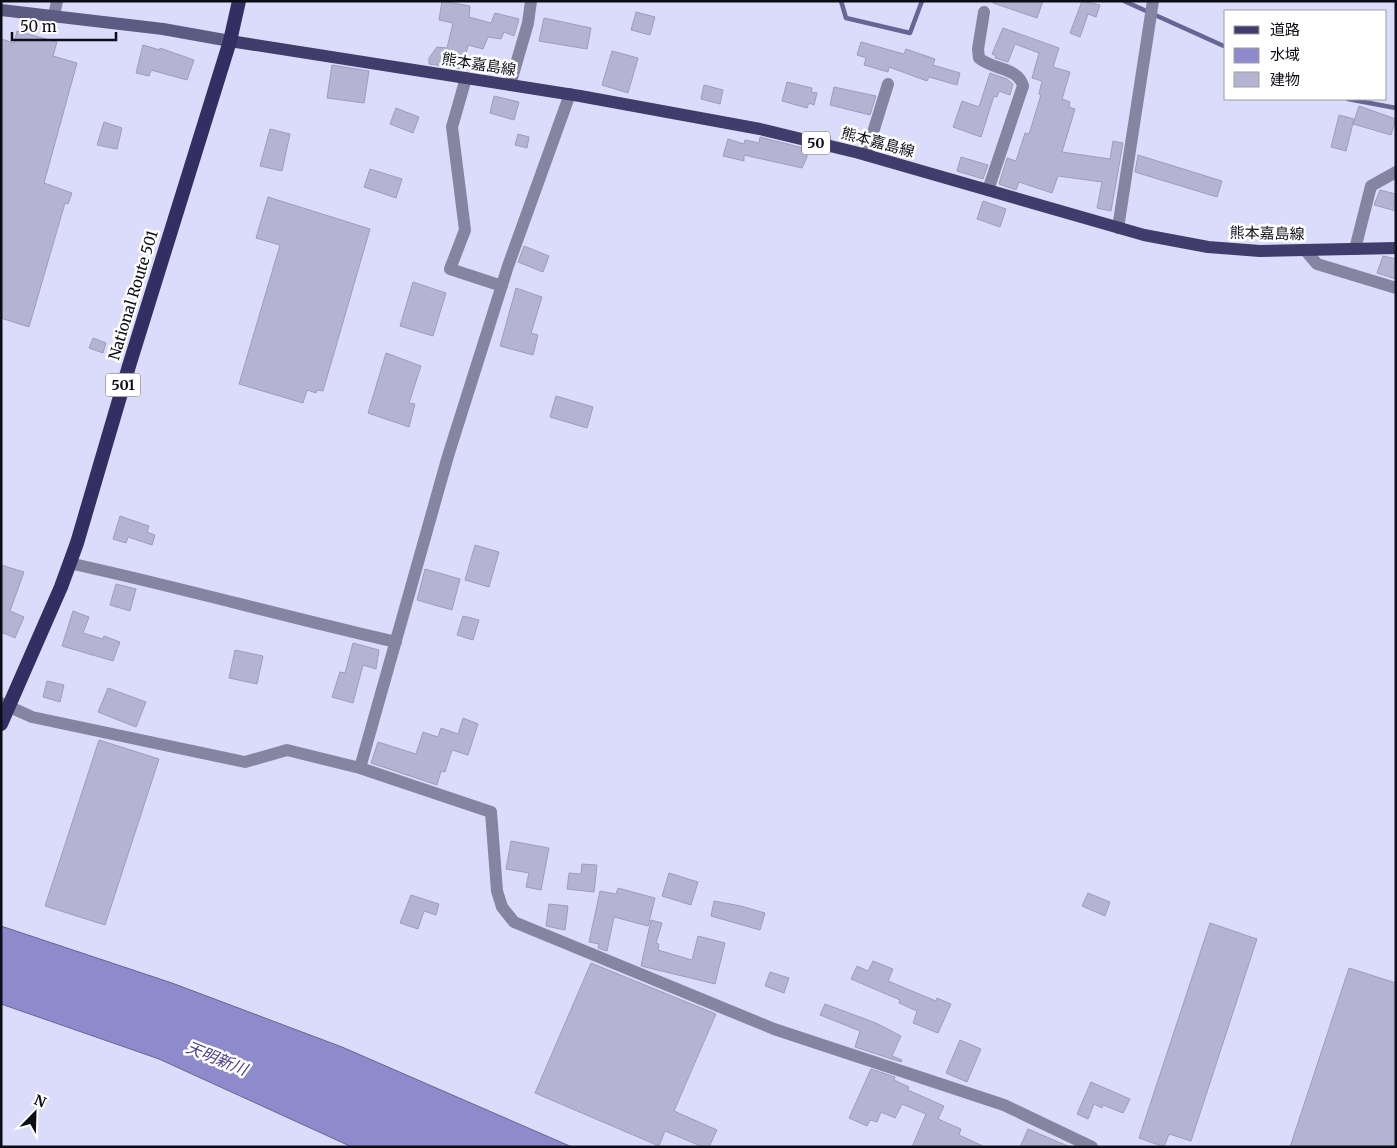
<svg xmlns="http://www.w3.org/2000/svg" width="1397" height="1148" font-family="Merriweather,'Noto Sans JP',serif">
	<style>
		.water { fill: #8d8bcb; stroke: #676595 }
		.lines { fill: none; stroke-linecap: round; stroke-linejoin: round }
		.stream { stroke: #676595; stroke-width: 4.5 }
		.building { fill: #b4b4d2; stroke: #9d9dbb }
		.minor { stroke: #8585a2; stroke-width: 12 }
		.secondary { stroke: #5c5b83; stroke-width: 12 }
		.primary { stroke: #403c6c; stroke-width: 12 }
		.trunk { stroke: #342f62; stroke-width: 14 }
		.labels { text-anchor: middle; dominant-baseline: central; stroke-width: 5; stroke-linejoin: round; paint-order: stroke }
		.shield { fill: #fff; stroke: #56565d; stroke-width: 1 }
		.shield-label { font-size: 14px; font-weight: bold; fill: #0d0d17 }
		.street-label { font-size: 15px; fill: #0d0d17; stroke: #fff }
		.water-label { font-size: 16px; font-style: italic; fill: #493f8d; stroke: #fff }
	</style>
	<rect width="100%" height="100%" fill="#dbdbfb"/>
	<!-- water -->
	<path class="water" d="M1 926 172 983 342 1047 572 1147H352L159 1059 1 1004Z"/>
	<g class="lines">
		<!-- stream -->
		<path class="stream" d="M841 1 846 18 910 33 922 1
			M1124 1 1226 47
			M1348 99 1396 108"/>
	</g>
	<!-- building -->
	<path class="building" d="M442 1 470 6 469 17 491 23 495 13 519 19 514 36 504 32 501 39 488 37 483 49 468 45 463 69 429 64V58L437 47 447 48 453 23 439 20Z
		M993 1H1043L1037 18 993 3Z
		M1082 1 1100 5 1096 17 1088 14 1080 37 1070 33Z
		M636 12 655 17 650 35 631 30Z
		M544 18 591 28 587 49 539 41Z
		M1003 28 1059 48 1053 67 1070 72 1062 99 1070 102 1069 107 1075 109 1062 152 1110 159 1113 141 1123 143 1111 211 1097 208 1102 182 1058 176 1052 193 1019 182 1016 190 999 184 1007 158 1016 161 1025 133 1029 134 1041 95 1039 94 1042 81 1032 78 1039 53 1015 44 1008 62 995 58 996 56 992 54Z
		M17 31 57 42 53 56 77 63 44 183 72 193 68 204 65 203 29 327 1 318V39L14 43Z
		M861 42 904 54 906 49 935 59 933 65 960 73 957 85 929 77 927 81 889 67 888 72 864 65 866 58 857 55Z
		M143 45 160 50V48L194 60 187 80 151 70 149 76 136 73Z
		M612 51 638 58 628 93 602 85Z
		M332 65 369 71 364 103 327 98Z
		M990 73 1007 79 1013 84 1010 95 999 91 997 97 994 96 981 137 953 127 962 101 979 107Z
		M787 82 812 88 811 92 817 93 814 105 809 103 807 108 782 101Z
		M704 85 723 90 720 104 701 99Z
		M834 87 876 96 870 115 830 105Z
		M494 96 519 102 514 120 490 113Z
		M1359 106 1396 119 1391 135 1353 124Z
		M396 108 419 117 413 133 390 124Z
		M1339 115 1354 119 1346 151 1331 147Z
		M104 122 122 128 117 149 97 145Z
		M270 129 290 134 282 171 260 166Z
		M518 134 529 137 527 148 515 145Z
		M760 137 807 149V157L802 168 744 155V161L723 156 728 139 744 144 745 140 759 143Z
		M1138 155 1222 181 1217 197 1135 172Z
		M961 157 988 165 983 179 957 171Z
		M370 169 402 179 396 198 364 187Z
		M1380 190 1396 194V211L1374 205Z
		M268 197 370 229 323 391 317 390 316 393 307 390 303 403 239 384 280 245 256 238Z
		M983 201 1006 209 1000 227 977 219Z
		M524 246 549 256 543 272 518 262Z
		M1383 256 1396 259V279L1377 273Z
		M413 282 446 293 433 336 400 326Z
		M516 288 542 297 531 333 538 335 533 355 500 346Z
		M93 338 106 343 103 353 89 348Z
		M386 353 421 366 409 403 415 404 409 427 368 413Z
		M556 396 593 407 587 428 550 417Z
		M120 516 149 526 147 532 155 535 152 545 128 537 126 543 113 539Z
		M475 545 499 552 489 587 465 580Z
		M1 565 24 572 10 611 24 617 15 638 1 632Z
		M425 569 460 579 452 610 417 600Z
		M116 584 136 589 130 611 110 605Z
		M73 611 89 617 83 633 103 639 104 636 120 642 113 661 62 646Z
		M463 616 479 620 473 640 457 635Z
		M353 643 379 650 376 669 363 665 353 703 332 697 340 672 345 673Z
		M235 650 263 656 257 684 229 678Z
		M47 681 64 685 60 702 43 697Z
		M108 688 146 702 136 727 98 712Z
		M463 718 478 724 468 755 452 750 445 772 441 771 437 785 371 763 378 742 416 754 423 732 438 737 441 728 458 734Z
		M99 740 159 759 105 925 45 906Z
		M511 841 549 848 541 890 526 887 529 873 506 869Z
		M582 864 597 865 594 892 567 889 569 873 581 874Z
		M669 873 698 882 691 905 662 896Z
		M618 888 655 898 648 926 614 917 607 951 598 948 599 944 589 942 600 891 616 894Z
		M1088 893 1110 902 1105 916 1082 906Z
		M411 895 439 904 436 915 424 911 418 929 400 923Z
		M714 901 741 906 765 913 760 930 711 916Z
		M549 904 568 906 565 930 546 926Z
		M651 920 662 923 656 943 659 944 658 950 692 960 698 936 725 943 715 984 641 966Z
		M1210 923 1257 939 1191 1141 1169 1134 1164 1147 1139 1138Z
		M873 961 893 969 888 981 936 1001 937 998 951 1004 938 1033 913 1023 917 1011 899 1003 900 1000 851 979 857 966 868 971Z
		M591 963 716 1014 674 1111 717 1130 709 1147H703L665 1131 659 1146 535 1093Z
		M1349 968 1396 983V1141L1394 1147H1290Z
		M770 972 789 978 784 993 765 986Z
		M825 1004 876 1023 901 1036 892 1056 902 1060 901 1062 855 1047 860 1031 820 1015Z
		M960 1040 981 1049 967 1082 946 1073Z
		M871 1069 895 1077 894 1080 909 1087 908 1090 944 1106 938 1119 961 1129 959 1135 985 1147H912L926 1114 902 1104 895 1118 881 1112 877 1122 870 1120 867 1126 849 1118Z
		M1091 1082 1130 1099 1123 1113 1103 1105 1102 1108 1094 1104 1088 1119 1077 1114Z
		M1028 1129 1070 1147H1020Z"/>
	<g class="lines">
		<!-- minor -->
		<path class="minor" d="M984 12 978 49 979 58C993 70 1018 67 1023 86L988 190
			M54 16 57 1
			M466 78 452 127 465 230 450 269 502 286
			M510 85 528 23 531 1
			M866 155 888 84
			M1118 228 1153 1
			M1355 249 1371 186 1396 172
			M1305 250 1317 264 1396 288
			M69 563C179 587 286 617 396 642
			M1 703 32 717 245 762 287 750 360 768 491 812 497 891 502 907 514 922 774 1029 1004 1105 1092 1147
			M360 768 448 456 508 266 570 94"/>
		<!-- secondary -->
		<path class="secondary" d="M1 10 163 29 230 41"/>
		<!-- primary -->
		<path class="primary" d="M230 41 580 96 760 129 859 153 1144 235 1208 247 1260 251 1396 248"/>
		<!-- trunk -->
		<path class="trunk" d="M1 724 61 587 77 543 129 366 230 41 239 1"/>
	</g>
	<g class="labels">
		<!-- shield labels -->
		<g class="shield">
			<rect x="802" y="131.5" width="28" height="23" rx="4"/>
			<rect x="105.5" y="373.5" width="35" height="23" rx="4"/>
		</g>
		<g class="shield-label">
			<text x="816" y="143">50</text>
			<text x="123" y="385">501</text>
		</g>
		<!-- street labels -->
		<g class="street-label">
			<text transform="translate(479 64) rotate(9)">熊本嘉島線</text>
			<text transform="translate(878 142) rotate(15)">熊本嘉島線</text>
			<text transform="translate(1267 233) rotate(1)">熊本嘉島線</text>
			<text transform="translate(133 295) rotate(-73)">National Route 501</text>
		</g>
		<!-- water labels -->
		<g class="water-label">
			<text transform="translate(217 1058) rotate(22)">天明新川</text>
		</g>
	</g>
	<!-- border -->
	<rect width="1397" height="1148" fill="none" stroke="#0d0d17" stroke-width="5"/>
	<!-- legend -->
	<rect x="1224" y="10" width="162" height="90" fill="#ffffff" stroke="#9e9ea2"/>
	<rect x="1234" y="26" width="25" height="8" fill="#403c6c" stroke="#9e9ea2"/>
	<text x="1270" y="35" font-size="15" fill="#0d0d17">道路</text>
	<rect x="1234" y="48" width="25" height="15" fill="#8d8bcb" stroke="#9e9ea2"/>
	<text x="1270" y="60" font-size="15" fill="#0d0d17">水域</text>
	<rect x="1234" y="72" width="25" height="15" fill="#b4b4d2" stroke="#9e9ea2"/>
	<text x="1270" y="85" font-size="15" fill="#0d0d17">建物</text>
	<!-- north arrow -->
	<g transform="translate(35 1113) rotate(23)" stroke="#ffffff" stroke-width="4" paint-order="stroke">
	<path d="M0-4L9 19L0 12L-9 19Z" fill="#0d0d17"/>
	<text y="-8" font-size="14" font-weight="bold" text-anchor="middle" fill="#0d0d17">N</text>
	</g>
	<!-- scale -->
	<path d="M12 32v8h104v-8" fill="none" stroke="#0d0d17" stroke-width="2.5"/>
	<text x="20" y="32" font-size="15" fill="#0d0d17" stroke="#ffffff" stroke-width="4" paint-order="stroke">50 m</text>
</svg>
